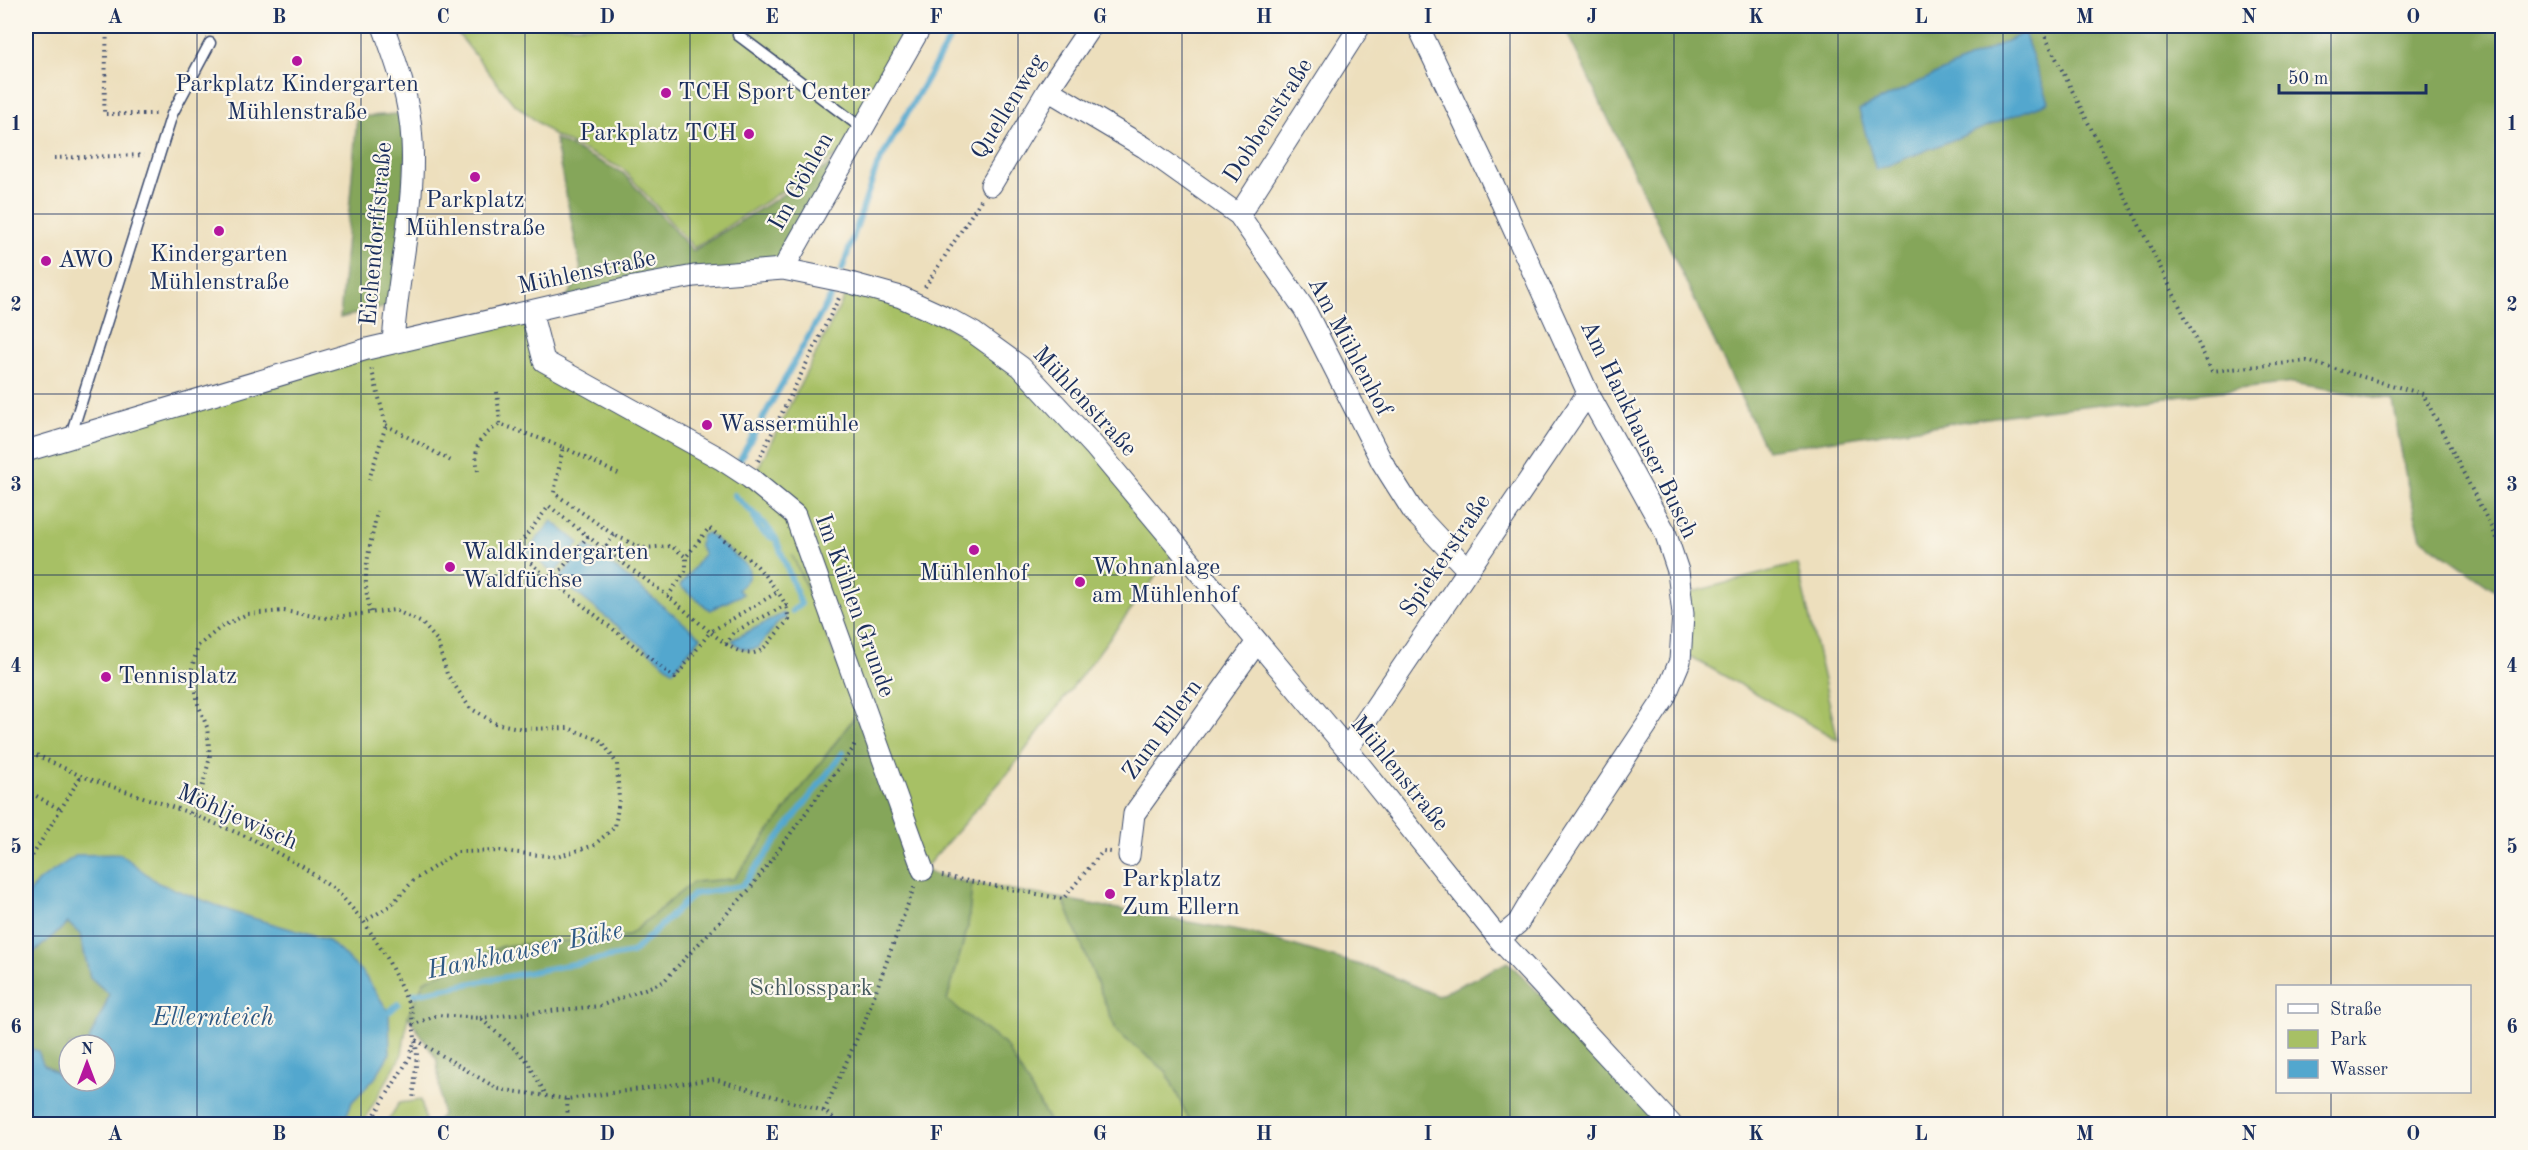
<svg xmlns="http://www.w3.org/2000/svg" width="2528" height="1150" font-family="'Old Standard TT',serif">
	<style>
		.green { fill: #a7c065; stroke: #617862; stroke-width: 1.5; fill-rule: evenodd }
		.forest { fill: #85a65a; stroke: #506a5c; stroke-width: 1.5 }
		.water { fill: #52a7ce; stroke: #366b96; stroke-width: 1.5 }
		.lines { fill: none; stroke-linecap: round; stroke-linejoin: round }
		.stream { stroke: #52a7ce; stroke-width: 6 }
		.service-casing { stroke: #3a496c; stroke-width: 13 }
		.minor-casing { stroke: #3a496c; stroke-width: 23 }
		.path { stroke: #3a496c; stroke-width: 4; stroke-dasharray: 1.5 4.5; stroke-linecap: butt }
		.service { stroke: #fff; stroke-width: 10 }
		.minor { stroke: #fff; stroke-width: 21 }
		.grid { fill: none; stroke: #1b2f5e; stroke-width: 1.5; stroke-opacity: 0.55 }
		.poi-dot { fill: #b5179e; stroke: #fbf7ec; stroke-width: 2 }
		.labels { text-anchor: middle; dominant-baseline: central; stroke-width: 4.5; stroke-linejoin: round; paint-order: stroke }
		.poi-label { font-size: 24px; fill: #1b2f5e; stroke: #fbf7ec; text-anchor: start }
		.street-label { font-size: 24px; fill: #1b2f5e; stroke: #fbf7ec }
		.park-label { font-size: 24px; fill: #455a60; stroke: #fbf7ec }
		.water-label { font-size: 26px; font-style: italic; fill: #2e5985; stroke: #fbf7ec }
		.neatline { fill: none; stroke: #1b2f5e; stroke-width: 2 }
		.grid-label { font-size: 20px; text-anchor: middle; font-weight: bold; fill: #1b2f5e }
	</style>
	<rect width="100%" height="100%" fill="#fbf7ec"/>
	<filter id="ink" filterUnits="userSpaceOnUse"><feTurbulence type="fractalNoise" baseFrequency=".0167" numOctaves="2"/><feDisplacementMap in="SourceGraphic" scale="12" xChannelSelector="R" yChannelSelector="G"/><feConvolveMatrix kernelMatrix="1 2 1 2 8 2 1 2 1" color-interpolation-filters="sRGB"/></filter>
	<filter id="wash" filterUnits="userSpaceOnUse"><feTurbulence type="fractalNoise" baseFrequency=".008" numOctaves="4" result="noise"/><feDisplacementMap in="SourceGraphic" scale="24" xChannelSelector="R" yChannelSelector="G"/><feGaussianBlur stdDeviation="1.35" result="paint"/><feColorMatrix in="noise" values="0 0 0 0 0 0 0 0 0 0 0 0 0 0 0 0 0 1.4 0 .05"/><feComposite in="paint" operator="in"/></filter>
	<g filter="url(#wash)">
		<rect width="100%" height="100%" fill="#eddfbd"/>
		<!-- green -->
		<path class="green" d="M452 26H914L841 153 694 248 623 169 555 136 512 102Z
			M849 288 878 289 1021 367 1178 547 1008 773 923 870 864 708 792 555 859 711 734 879 693 882 628 936 503 946 424 981 408 1016 402 1054 362 1124H26V450L528 315 540 362 753 478ZM69 1045H105V1081H69Z
			M1797 564 1838 740 1680 651 1681 595Z
			M972 883 1063 899 1117 1032 1166 1071 1191 1124H1051L1006 1046 947 1000 968 926Z
			M421 1100 426 1124H386L399 1103Z"/>
		<!-- forest -->
		<path class="forest" d="M1564 26H2502V591L2495 590 2421 538 2406 478 2392 400 2293 383 2029 412 1766 450Z
			M409 113 395 305 340 318 357 117Z
			M555 139 623 173 693 251 838 160 780 264 565 299 582 275Z
			M859 711 923 870 947 878 972 883 968 926 947 1000 1006 1046 1051 1124H433L442 1115 437 1060 408 1016 424 981 503 946 628 936 693 882 734 879Z
			M1063 899 1255 934 1377 970 1438 996 1508 962 1668 1124H1191L1166 1071 1117 1032Z
			M68 923 80 934 90 977 109 994C105 1013 92 1027 88 1045H69V1076L66 1079 43 1064 26 1047V959Z"/>
		<!-- water -->
		<path class="water" d="M2024 33 2049 102 1876 170 1859 110Z
			M552 521 579 543 554 574 527 551Z
			M708 533 747 566C753 577 746 581 738 590L743 594 710 610 680 586 704 554 699 545 702 535Z
			M587 545 701 637 673 671 559 579Z
			M784 613 786 618 779 621 758 648C746 651 740 649 732 640Z
			M121 854 158 883 239 914 328 940 363 973 389 1012 390 1053 375 1078 352 1102 343 1124H26V1047L38 1051 43 1064 65 1079 69 1076V1081H105V1045H88C92 1027 105 1013 109 994L90 977 80 934 68 923 26 959V899L37 882 77 855Z"/>
		<g class="lines">
			<!-- stream -->
			<path class="stream" d="M842 270 877 166 957 26
				M739 461 831 296
				M734 495C748 510 766 522 776 539L801 604 792 611
				M754 517C757 529 763 534 775 539
				M414 994 632 953 694 894 742 886 843 753
				M389 1012 398 1004"/>
		</g>
	</g>
	<g filter="url(#ink)">
		<g class="lines">
			<defs>
				<path id="service" d="M738 35 862 128
					M70 438 172 114 210 43"/>
				<path id="minor" d="M383 26C397 64 410 100 412 141 416 206 397 277 393 343
					M1418 26 1490 177 1588 393 1665 532 1678 571 1683 614 1680 661 1664 699 1535 894 1518 923 1499 939
					M1048 90 1144 147 1239 215 1305 310 1382 462 1413 511 1467 569
					M991 185 1048 90 1091 26
					M1239 215 1360 26
					M783 269 921 26
					M531 311 544 361 721 459 750 478 795 515 923 870
					M26 451 367 349 634 287 694 276 783 269 847 282 901 297 947 318 974 333 1021 367 1094 446 1347 749 1499 939 1671 1124
					M1347 749 1588 393
					M1129 856 1134 814 1257 642"/>
			</defs>
			<!-- service casing -->
			<use href="#service" class="service-casing"/>
			<!-- minor casing -->
			<use href="#minor" class="minor-casing"/>
			<!-- path -->
			<path class="path" d="M107 26 104 114H159
				M2040 26 2212 371 2307 361 2423 394 2502 548
				M54 158 144 155
				M925 287 981 200
				M497 392 500 424 563 447 554 493 614 535 643 548 671 546 686 557 709 528 757 566 778 592 710 632 726 644 734 632 786 605 778 592
				M386 425 451 461
				M563 447 618 474
				M758 461 839 298
				M478 471C473 444 479 438 500 424
				M369 480 386 425 371 367
				M614 535 604 549 668 596 686 570V557
				M588 536 552 581 515 550 549 506 604 549
				M552 581 675 678 710 632 668 596
				M371 612C359 576 371 547 377 511
				M726 644C762 668 766 641 789 620L786 605
				M26 750 81 776 190 813 252 839 303 867 338 892 364 922 387 958 411 1009 417 1053 413 1101
				M26 790 61 810
				M190 813 201 792 210 757 207 727 198 704 192 668 198 646 221 627 247 614 284 611 325 618 395 610 422 623 437 640 447 674 470 708 495 723 523 729 568 728 602 741 617 764 619 800 615 827 594 845 557 857 501 851 457 852 414 880 391 905 364 922
				M26 866 81 776
				M942 876 1063 899 1103 851 1111 852
				M480 1018 600 1006 663 982 749 890 852 750 856 741
				M412 1025 438 1015 480 1018 526 1059 546 1095
				M416 1040 498 1089 567 1099 714 1079 824 1111 841 1124
				M567 1099 568 1124
				M824 1111 864 1023 915 885
				M369 1124 410 1057 414 1043"/>
			<!-- service -->
			<use href="#service" class="service"/>
			<!-- minor -->
			<use href="#minor" class="minor"/>
		</g>
	</g>
	<!-- grid -->
	<path class="grid" d="M197 26V1124M361 26V1124M525 26V1124M690 26V1124M854 26V1124M1018 26V1124M1182 26V1124M1346 26V1124M1510 26V1124M1674 26V1124M1838 26V1124M2003 26V1124M2167 26V1124M2331 26V986M26 214H2502M26 394H2502M26 575H2502M26 756H2502M26 936H2502M2331 1092V1124"/>
	<!-- markers -->
	<g class="poi-dot">
		<circle cx="297" cy="61" r="6"/>
		<circle cx="666" cy="93" r="6"/>
		<circle cx="749" cy="134" r="6"/>
		<circle cx="475" cy="177" r="6"/>
		<circle cx="219" cy="231" r="6"/>
		<circle cx="46" cy="261" r="6"/>
		<circle cx="707" cy="425" r="6"/>
		<circle cx="974" cy="550" r="6"/>
		<circle cx="450" cy="567" r="6"/>
		<circle cx="1080" cy="582" r="6"/>
		<circle cx="106" cy="677" r="6"/>
		<circle cx="1110" cy="894" r="6"/>
	</g>
	<g class="labels">
		<!-- poi labels -->
		<g class="poi-label">
			<text x="297" y="85" text-anchor="middle">Parkplatz Kindergarten<tspan x="297" dy="28">Mühlenstraße</tspan></text>
			<text x="678" y="93">TCH Sport Center</text>
			<text x="737" y="134" text-anchor="end">Parkplatz TCH</text>
			<text x="475" y="201" text-anchor="middle">Parkplatz<tspan x="475" dy="28">Mühlenstraße</tspan></text>
			<text x="219" y="255" text-anchor="middle">Kindergarten<tspan x="219" dy="28">Mühlenstraße</tspan></text>
			<text x="58" y="261">AWO</text>
			<text x="719" y="425">Wassermühle</text>
			<text x="462" y="553">Waldkindergarten<tspan x="462" dy="28">Waldfüchse</tspan></text>
			<text x="1092" y="568">Wohnanlage<tspan x="1092" dy="28">am Mühlenhof</tspan></text>
			<text x="974" y="574" text-anchor="middle">Mühlenhof</text>
			<text x="118" y="677">Tennisplatz</text>
			<text x="1122" y="880">Parkplatz<tspan x="1122" dy="28">Zum Ellern</tspan></text>
		</g>
		<!-- street labels -->
		<g class="street-label">
			<text transform="translate(1009 107) rotate(-58)">Quellenweg</text>
			<text transform="translate(1269 121) rotate(-57)">Dobbenstraße</text>
			<text transform="translate(802 182) rotate(-61)">Im Göhlen</text>
			<text transform="translate(377 234) rotate(-85)">Eichendorffstraße</text>
			<text transform="translate(587 273) rotate(-12)">Mühlenstraße</text>
			<text transform="translate(1349 347) rotate(62)">Am Mühlenhof</text>
			<text transform="translate(1084 402) rotate(47)">Mühlenstraße</text>
			<text transform="translate(1638 430) rotate(64)">Am Hankhauser Busch</text>
			<text transform="translate(1446 556) rotate(-56)">Spiekerstraße</text>
			<text transform="translate(854 606) rotate(70)">Im Kühlen Grunde</text>
			<text transform="translate(1163 730) rotate(-54)">Zum Ellern</text>
			<text transform="translate(1399 774) rotate(51)">Mühlenstraße</text>
			<text transform="translate(237 818) rotate(24)">Möhljewisch</text>
		</g>
		<!-- park labels -->
		<g class="park-label">
			<text x="811" y="989">Schlosspark</text>
		</g>
		<!-- water labels -->
		<g class="water-label">
			<text transform="translate(525 951) rotate(-12)">Hankhauser Bäke</text>
			<text x="213" y="1018">Ellernteich</text>
		</g>
	</g>
	<!-- margin -->
	<rect width="2528" height="1150" fill="none" stroke="#fbf7ec" stroke-width="66"/>
	<!-- legend -->
	<rect x="2276" y="985" width="195" height="108" fill="#fbf7ec" stroke="#a1a7b3" stroke-width="1.5"/>
	<rect x="2288" y="1004" width="30" height="9" fill="#ffffff" stroke="#a1a7b3" stroke-width="1.5"/>
	<text x="2330" y="1015" font-size="18" fill="#1b2f5e">Straße</text>
	<rect x="2288" y="1030" width="30" height="18" fill="#a7c065" stroke="#a1a7b3" stroke-width="1.5"/>
	<text x="2330" y="1045" font-size="18" fill="#1b2f5e">Park</text>
	<rect x="2288" y="1060" width="30" height="18" fill="#52a7ce" stroke="#a1a7b3" stroke-width="1.5"/>
	<text x="2330" y="1075" font-size="18" fill="#1b2f5e">Wasser</text>
	<!-- north arrow -->
	<g transform="translate(87 1063)"><circle r="28" fill="#fbf7ec" stroke="#a1a7b3" stroke-width="1.5"/>
	<path d="M0-4.5L10 22L0 15L-10 22Z" fill="#b5179e"/>
	<text y="-9" font-size="16" font-weight="bold" text-anchor="middle" fill="#1b2f5e">N</text>
	</g>
	<!-- scale -->
	<path d="M2279 84v9h147v-9" fill="none" stroke="#1b2f5e" stroke-width="3"/>
	<text x="2288" y="84" font-size="18" fill="#1b2f5e" stroke="#fbf7ec" stroke-width="4.5" paint-order="stroke">50 m</text>
	<rect x="33" y="33" width="2462" height="1084" class="neatline"/>
	<g class="grid-label">
		<text x="115" y="23">A</text>
		<text x="279" y="23">B</text>
		<text x="443" y="23">C</text>
		<text x="607" y="23">D</text>
		<text x="772" y="23">E</text>
		<text x="936" y="23">F</text>
		<text x="1100" y="23">G</text>
		<text x="1264" y="23">H</text>
		<text x="1428" y="23">I</text>
		<text x="1592" y="23">J</text>
		<text x="1756" y="23">K</text>
		<text x="1921" y="23">L</text>
		<text x="2085" y="23">M</text>
		<text x="2249" y="23">N</text>
		<text x="2413" y="23">O</text>
		<text x="16" y="130">1</text>
		<text x="2512" y="130">1</text>
		<text x="16" y="311">2</text>
		<text x="2512" y="311">2</text>
		<text x="16" y="491">3</text>
		<text x="2512" y="491">3</text>
		<text x="16" y="672">4</text>
		<text x="2512" y="672">4</text>
		<text x="16" y="853">5</text>
		<text x="2512" y="853">5</text>
		<text x="16" y="1033">6</text>
		<text x="2512" y="1033">6</text>
		<text x="115" y="1140">A</text>
		<text x="279" y="1140">B</text>
		<text x="443" y="1140">C</text>
		<text x="607" y="1140">D</text>
		<text x="772" y="1140">E</text>
		<text x="936" y="1140">F</text>
		<text x="1100" y="1140">G</text>
		<text x="1264" y="1140">H</text>
		<text x="1428" y="1140">I</text>
		<text x="1592" y="1140">J</text>
		<text x="1756" y="1140">K</text>
		<text x="1921" y="1140">L</text>
		<text x="2085" y="1140">M</text>
		<text x="2249" y="1140">N</text>
		<text x="2413" y="1140">O</text>
	</g>
</svg>
